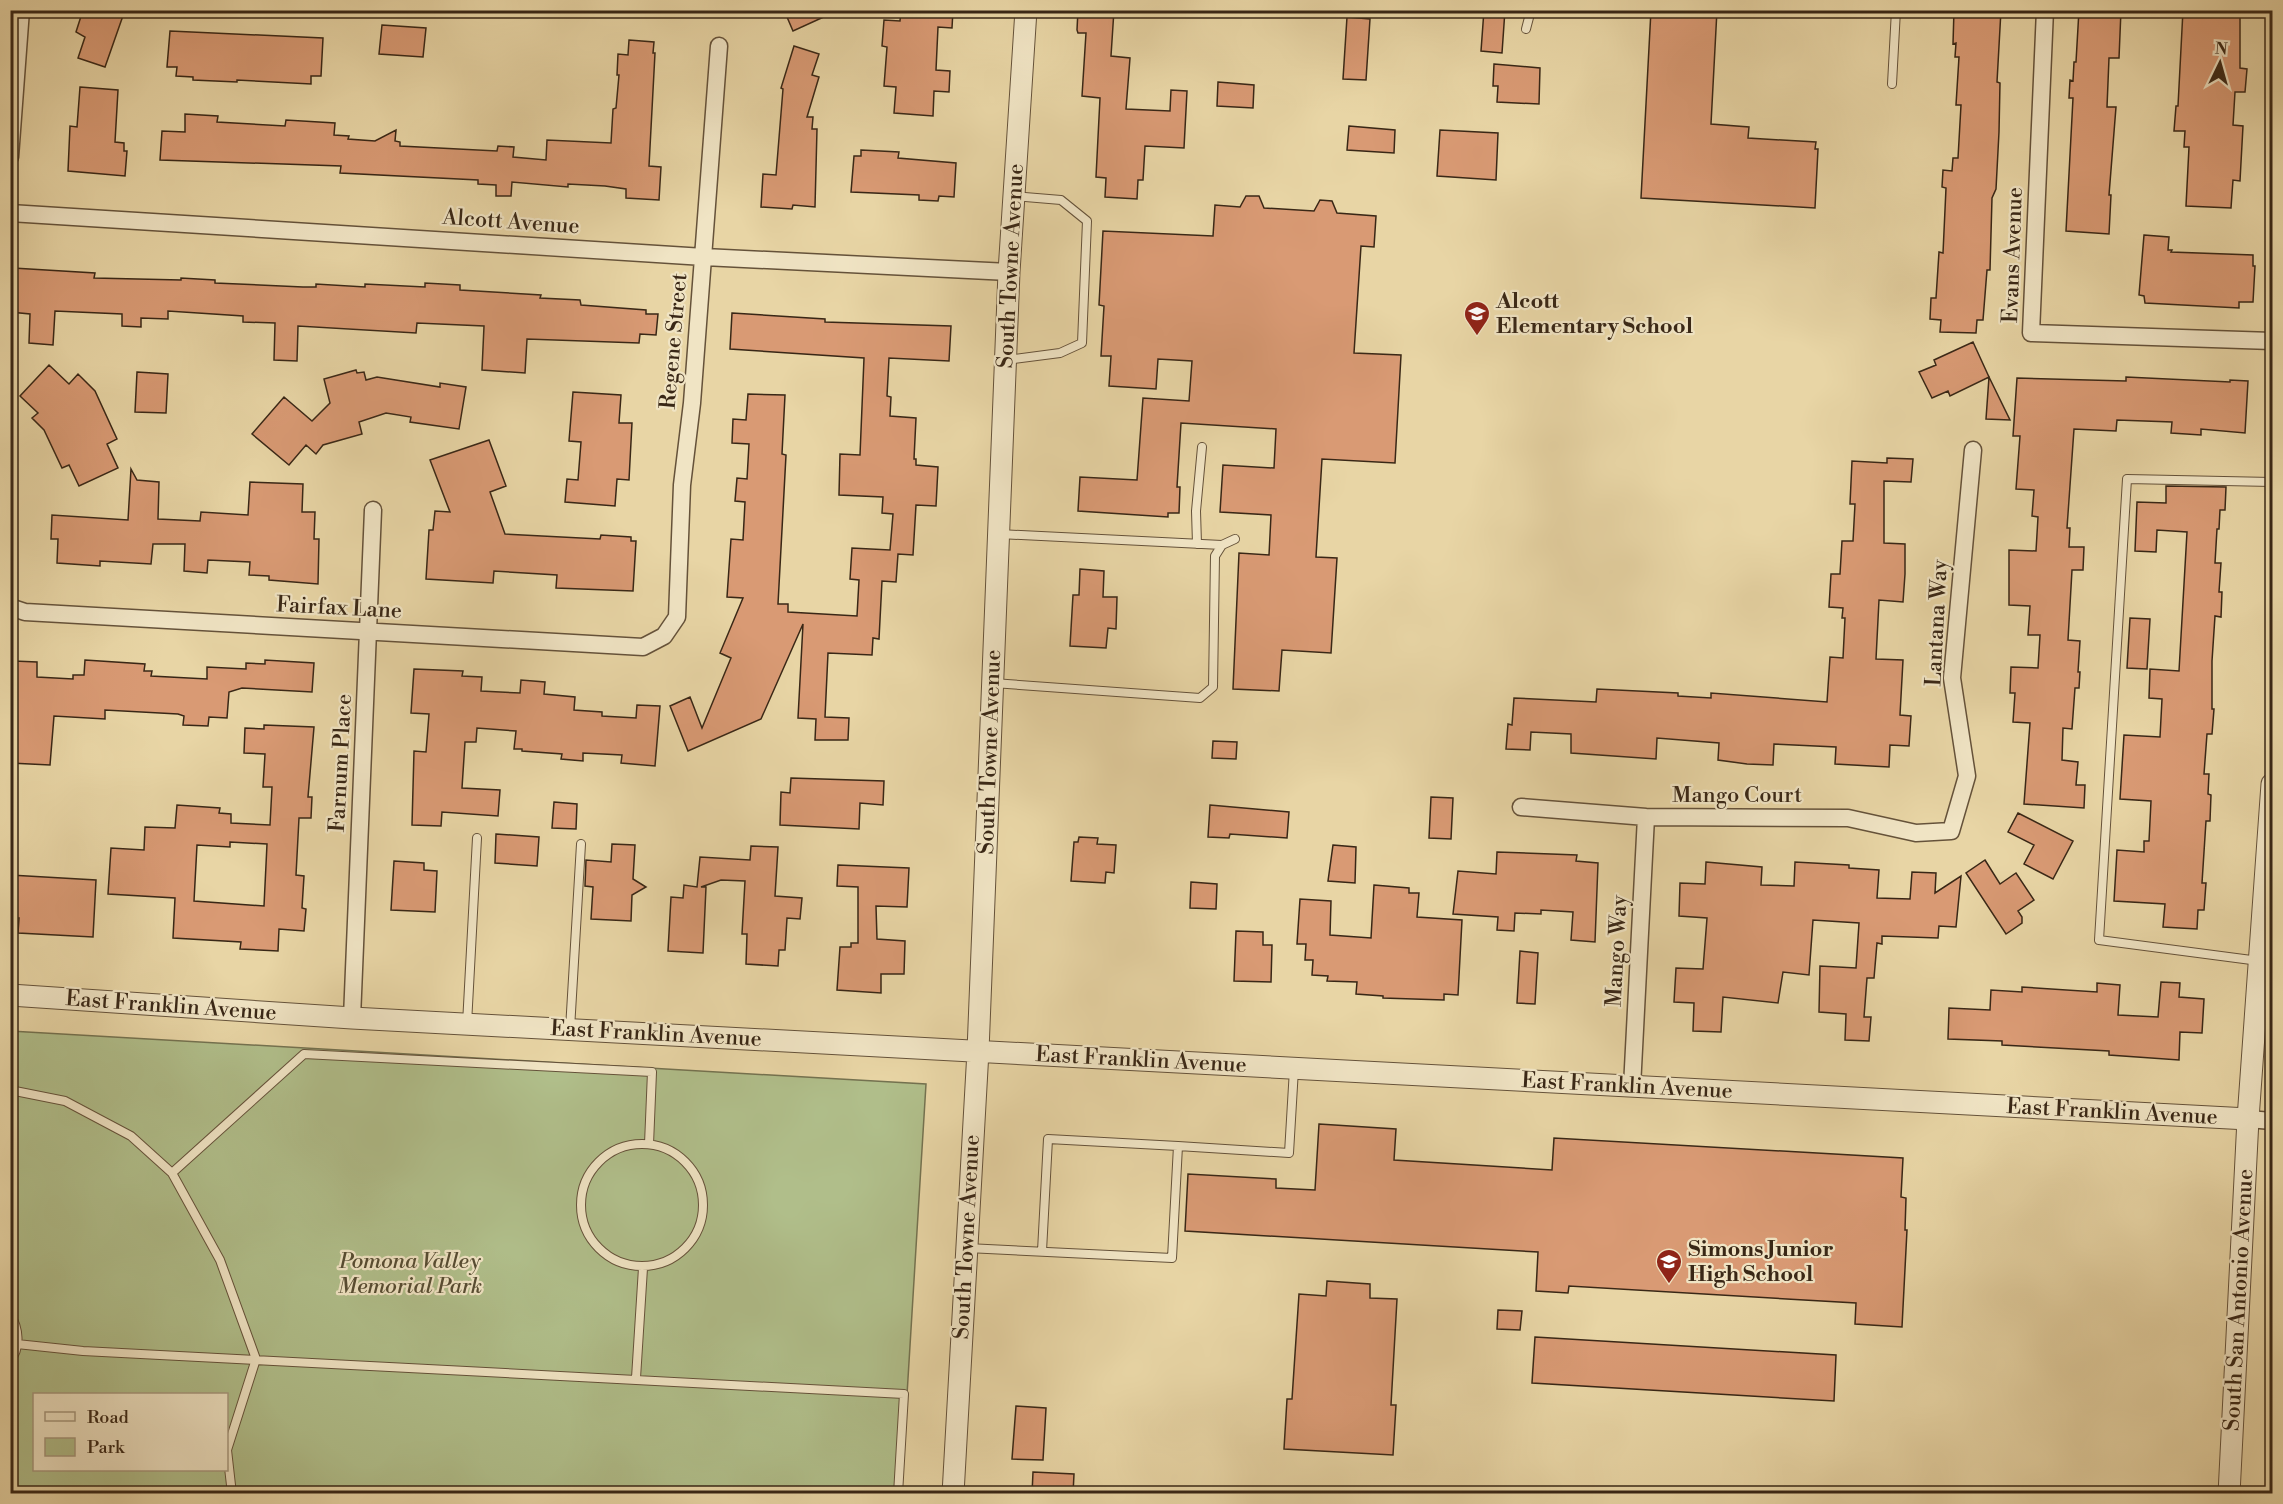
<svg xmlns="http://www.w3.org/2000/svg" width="2283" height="1504" font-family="'Libre Bodoni',serif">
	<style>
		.green { fill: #b0be8a; stroke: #747250; stroke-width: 1.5; fill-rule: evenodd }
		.building { fill: #d99a74; stroke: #392716; stroke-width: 1.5; fill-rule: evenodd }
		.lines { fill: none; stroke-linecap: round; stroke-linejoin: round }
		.service-casing { stroke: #65523a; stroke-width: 10 }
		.minor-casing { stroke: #65523a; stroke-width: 19 }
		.tertiary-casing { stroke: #65523a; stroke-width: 23 }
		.service { stroke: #f0e4c4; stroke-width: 8 }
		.minor { stroke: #f0e4c4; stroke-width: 16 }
		.tertiary { stroke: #f0e4c4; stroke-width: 21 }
		.labels { text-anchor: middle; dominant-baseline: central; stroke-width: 4.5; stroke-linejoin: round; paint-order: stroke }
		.street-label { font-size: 22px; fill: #392716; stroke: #f0e4c4 }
		.poi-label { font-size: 22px; font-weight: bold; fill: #392716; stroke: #f0e4c4; text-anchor: start }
		.park-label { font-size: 22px; font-style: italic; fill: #574d33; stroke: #f0e4c4 }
	</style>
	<rect width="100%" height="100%" fill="#e8d5a5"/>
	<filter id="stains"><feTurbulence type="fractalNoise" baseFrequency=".00333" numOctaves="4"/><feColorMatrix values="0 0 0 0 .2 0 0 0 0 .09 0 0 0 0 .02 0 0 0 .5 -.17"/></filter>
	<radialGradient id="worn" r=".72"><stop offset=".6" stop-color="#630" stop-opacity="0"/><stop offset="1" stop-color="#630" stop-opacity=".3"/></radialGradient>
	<!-- green -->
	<path class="green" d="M10 1031 926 1084 901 1493H11ZM34 1394H226V1470H34Z"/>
	<!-- building -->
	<path class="building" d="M83 10H125L105 67 78 58 85 37 76 32Z
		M784 10H839L793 31Z
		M901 10H953L952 28 938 27 936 70 950 71 949 92 934 91 933 116 894 113 896 87 884 86 887 47 882 46 884 20 900 21Z
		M1078 10H1114L1111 56 1130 58 1126 109 1170 111 1171 90 1187 91 1184 148 1145 146 1143 180H1138L1137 199 1105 197 1106 178 1096 177 1100 98 1082 96 1086 33H1078L1077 30Z
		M1484 10H1505L1502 53 1481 51Z
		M1651 10H1717L1711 124 1749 127 1748 138 1816 142 1815 149H1818L1815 208 1641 198Z
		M1954 10H2001L1997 82 2000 83 1999 132 1996 189 1992 198 1990 270H1987L1983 320H1977L1976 333 1940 332 1941 320 1930 319 1931 298H1936L1939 252 1943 253 1946 188 1942 187 1943 170 1952 171 1953 158H1958L1961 105H1956L1959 57H1955L1956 43 1953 44Z
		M2079 10H2121L2119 58H2109L2107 107H2116L2109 195H2111L2109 234 2066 231 2073 98H2069L2070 80 2073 81 2074 62H2076Z
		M2183 10H2240V68L2247 69 2245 92H2235L2233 125 2243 126 2240 181 2233 180 2231 208 2186 206 2189 147H2184L2185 131H2174L2176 106H2178Z
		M1347 17 1370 19 1366 80 1343 79Z
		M382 25 426 28 423 57 379 54Z
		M170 31 323 38 321 76H311V84L237 80V82L193 80V77L176 76 177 67H167Z
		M629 40 654 42 653 53H655L649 166 661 167 659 200 626 198V189L605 186 568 184V187L512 182 511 196H496V185L478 184V180L340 173 341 166 160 160 162 131 185 132V114L218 116 217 122 285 126 286 120 335 123 334 135 349 136 348 139 375 141 396 130 395 141 400 142V146L497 151 498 146 514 147 513 157 546 160 547 140 611 143 613 109 616 108 619 75H617L618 54 628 55Z
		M794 46 819 54 812 75 819 77 807 117H813L812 129H817L815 207 793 205 792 209 761 207 763 174 776 175 783 89 781 88Z
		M1494 64 1540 68 1539 104 1497 102 1498 86H1493Z
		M1218 82 1254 85 1253 108 1217 106Z
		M80 87 118 90 115 142 124 143V151H127L125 176 68 171 70 126 77 127Z
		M1349 126 1395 130 1394 153 1347 150Z
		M1440 130 1498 133 1496 180 1437 176Z
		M861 150 899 152 898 158 956 163 954 197 939 196 938 201 919 200V195L851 192 854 156H861Z
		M1246 196H1259L1264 208 1314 211 1320 200 1332 201 1337 213 1376 216 1374 247 1361 246 1354 353 1401 355 1395 463 1322 459 1316 557 1337 558 1331 653 1282 650 1279 691 1233 689 1239 553 1269 555 1271 515 1220 512 1223 465 1274 468 1276 429 1181 423 1177 487H1180L1179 513H1168V517L1078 511 1080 477 1137 480 1143 398 1189 401 1192 361 1158 359 1156 389 1109 386 1111 356H1101L1104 306 1099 305 1103 231 1213 236 1215 205 1240 207Z
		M2144 235 2169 237 2168 250H2172L2171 252 2253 255V266H2255L2253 302H2239V308L2145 303 2144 296 2139 295Z
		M13 268 95 273 94 278 181 280V278L215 280V283L303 287H316V284L365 287V284L425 287V283L460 285V290L541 295 540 298 580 300 581 305 646 310V314H658L656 335 640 334 639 343 527 339 525 373 482 370 484 326 417 323 416 333 298 326 297 361 274 360 275 323 243 322V316L168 311V319L141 318V327L122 326V314L55 311 53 345 29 343 30 314 10 312V271Z
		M732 313 825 319V322L951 326 949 361 889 358 887 396 891 397 890 416 916 418 914 459H916V465L938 467 936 506 916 505 913 555 898 554 896 582 882 581 879 639 873 638 872 655 828 653 825 717 849 718 848 740H815L816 719 798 718 803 624 761 719 688 751 670 706 690 697 702 728 731 658 720 653 743 598 727 597 731 539 743 540 745 502 735 501 737 478 747 479 749 444 732 443 733 419 746 420 748 394 785 395 782 454 786 455 778 604H788V612L857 616 859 580 850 579 852 548 890 550 893 514 882 513 883 497 839 495 840 454 860 455 864 358 730 349Z
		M1973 342 1989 377 2010 420 1986 419 1989 377 1950 396 1948 391 1932 398 1919 372 1936 365 1934 360Z
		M49 365 69 384 78 374 95 391 117 439 107 444 118 468 79 486 69 465 62 468 44 430 32 418 38 413 20 396Z
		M356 370 357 373 364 372 366 380 377 377 440 387V383L466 387 459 429 410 422 411 417 386 413 359 422 362 434 323 445 316 454 306 445 289 465 252 434 284 397 312 421 330 403 324 379Z
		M137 372 168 374 166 413 135 412Z
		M2126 377 2230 382V380L2248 381 2245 433 2201 429V435L2171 433 2172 422 2117 420 2116 431 2074 429 2067 528H2070L2069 547H2084L2083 570H2072L2068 640 2080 641 2078 672H2080L2079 688H2075L2072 729 2063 728 2062 760 2078 762 2076 785H2085L2084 808 2024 804 2030 723 2013 722 2015 693H2010L2011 667 2038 668 2040 635H2028L2030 606 2009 605V550L2036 551 2038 517 2032 516 2034 490 2016 489 2020 436H2013L2017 378 2126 381Z
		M573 392 621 395 619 423H632L629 480 617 479 615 506 565 502 567 479 578 480 581 442 569 441Z
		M489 440 506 486 490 492 505 534 600 539 601 535 631 537V541H636L633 591 556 588 557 575 494 571 493 583 426 579 429 530H433L435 511 450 512 430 460Z
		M1887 458 1913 459 1911 482 1884 481V543L1905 544V574L1903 602 1879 600 1876 659 1903 660 1900 715 1911 716 1909 746 1890 745 1889 767 1835 764 1836 747 1774 744 1773 765 1747 764 1718 760 1719 743 1657 738 1656 759 1571 753V734L1531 732 1530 750 1506 749 1508 724 1512 725 1514 698 1596 702 1597 689 1678 693V696L1711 698V693L1827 702 1830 657 1843 658 1845 618H1842L1843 608 1829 607 1831 574H1840L1842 541H1853L1855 504H1850L1852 461 1887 463Z
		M131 469 137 480 159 482 158 519 200 521 201 512 248 515 250 482 303 484 302 512H315L314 539H319L318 584 269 580V576L249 575 250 562 208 560 207 573 184 571 185 544H153L151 564 100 561V566L57 563 58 539H51L52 515 128 520Z
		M2166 486 2226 487 2225 510H2220L2219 529H2217L2215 563H2221L2219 592H2222L2221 617 2215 616 2212 661V709H2214L2212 734H2207L2204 774H2209L2208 794 2211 795 2210 821H2206L2202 883H2206L2204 910H2198L2197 929 2163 927 2165 904 2114 901 2117 850 2144 852V841H2149L2151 801 2120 799 2124 735 2160 737 2162 699 2149 698 2150 669 2179 671 2187 532 2157 530 2156 552 2135 551 2137 502 2166 503Z
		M1080 569 1104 571 1103 597H1117L1116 629 1108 628 1106 648 1070 646 1073 595H1079Z
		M2130 618 2150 619 2147 669 2127 668Z
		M85 660 145 664 144 671H152L151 676 207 679V667L246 669V663L265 664V660L314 663 312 692 242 688 229 692 227 718 209 717 208 726 183 725 184 716 178 714 105 710V719L54 716 50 765 10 763 14 661 37 662V677L73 679V675H84Z
		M414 669 463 671 462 676 482 677 481 691 520 693 521 680 545 682 544 694 575 697 574 710 602 712V716L636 718 637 705 660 706 655 766 621 763 622 755 583 753V761L561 759 562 754 522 751V749H514L516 731 477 728 476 742H465L462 788 500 790 498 816 442 812 441 826 412 825 414 751 426 752 429 714 411 713Z
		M264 725 314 727 308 797H312L311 818H299L296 875 304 876 302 908 306 909 304 931 279 929 278 951 240 949 241 942 173 938 175 898 108 894 111 848 144 850 145 827 175 828 177 805 220 808 219 813 231 814V823L270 825 272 787H263L265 754 244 753 245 728 264 729ZM230 842 267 844 264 906 194 901 197 845 230 847Z
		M1213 741 1237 742 1236 759 1212 758Z
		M791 778 884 781 883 805 860 803 859 829 780 825 781 792 790 793Z
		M1431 797 1453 798 1451 839 1429 838Z
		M554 802 577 804 576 829 552 828Z
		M1210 805 1289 812 1287 838 1230 834 1229 838 1208 837Z
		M2018 813 2073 841 2053 879 2024 864 2034 845 2008 832Z
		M496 834 539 837 537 866 495 863Z
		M1079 837 1098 838 1097 844 1116 845 1114 873 1106 872 1105 883 1071 881 1074 842H1078Z
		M612 844 635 845 633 879 646 887 632 895 631 921 591 919 593 887 585 886 586 860 611 862Z
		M1333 845 1356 847 1355 883 1328 881Z
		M751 846 778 847 775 896 802 898 800 919 787 918 785 950H779L778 966 746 964 747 934H742L745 881 721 880 701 887H706L703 953 668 951 671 897 683 898 684 885 697 887 700 857 750 860Z
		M1497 852 1577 855 1576 861 1598 863 1595 942 1571 940 1573 912 1541 910V914L1515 913 1514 931 1497 930 1498 917 1453 914 1458 871 1496 874Z
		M1985 860 2000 884 2016 873 2034 900 2018 911 2022 917V923L2006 934 1966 873Z
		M394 861 424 863V870L437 871 435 912 391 910Z
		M1706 862 1762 867 1761 885 1794 886 1795 862 1849 865V868L1879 870 1877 898 1910 899 1912 872 1936 873 1935 893 1961 876 1956 927 1939 926 1938 938 1882 936V944L1877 943 1874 978H1867L1864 1017H1871L1869 1041 1845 1040 1846 1014 1819 1012 1820 966 1856 968 1859 923 1813 920 1809 975 1783 972 1778 1003 1723 997 1721 1032 1693 1031 1694 1003 1674 1002 1676 968 1703 969 1707 918 1679 916 1680 883 1705 884Z
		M838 865 909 868 907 907 876 906 877 939 905 941 904 974H881V993L837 990 840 947H851V943H858V887L837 886Z
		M10 875 96 880 93 937 18 933 19 918H10Z
		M1191 882 1217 884 1216 909 1190 908Z
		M1374 885 1409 888V893H1419L1417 917 1462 920 1458 995 1444 994V1000L1383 998V996L1356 994 1357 982 1327 981 1328 976 1312 975 1313 960H1305L1306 944H1297L1300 899 1331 901 1330 935 1371 938Z
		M1236 931 1263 932V945H1272L1271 982 1234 981Z
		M1520 951 1538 953 1535 1004 1517 1003Z
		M2161 982 2180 983 2179 997 2204 999 2202 1033 2180 1032 2179 1060 2109 1055V1051L2002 1045V1041L1948 1039 1949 1008 1990 1010 1991 990 2022 992V987L2097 992V983L2120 985 2118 1015 2158 1017Z
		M1319 1124 1396 1129 1394 1160 1552 1170 1554 1138 1903 1158 1901 1197 1906 1198 1905 1230H1907L1902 1327 1855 1324 1856 1303 1569 1286 1568 1293 1536 1291 1538 1252 1185 1231 1188 1174 1276 1179V1188L1315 1190Z
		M1327 1281 1370 1284V1298L1397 1299 1391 1405H1396L1393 1455 1284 1449 1287 1399H1292L1299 1294 1326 1296Z
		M1498 1310 1522 1311 1520 1330 1497 1329Z
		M1535 1337 1836 1355 1834 1401 1532 1383Z
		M1016 1406 1046 1408 1043 1460 1012 1459Z
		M1033 1472 1074 1474 1073 1494H1032Z"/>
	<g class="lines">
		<defs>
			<path id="service" d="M1526 29 1531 10
				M1892 84 1896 10
				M1006 360 1060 353 1082 343 1087 221 1061 200 1014 196
				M999 534 1222 545
				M1197 544 1196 511 1202 447
				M993 683 1200 698 1213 687 1215 556 1222 545 1235 539
				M2259 961 2099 940 2127 479 2272 482
				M467 1024 477 838
				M570 1029 581 844
				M10 1090 65 1101 131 1136 172 1173 220 1260 256 1359 227 1450 232 1494
				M581 1205a61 61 0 1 1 122 0a61 61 0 1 1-122 0Z
				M172 1173 304 1054 652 1072 649 1144
				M967 1248 1172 1258 1178 1146 1289 1153 1294 1069
				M1042 1251 1048 1139 1178 1146
				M10 1314C19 1328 21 1348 10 1361
				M17 1344 83 1351 904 1394 898 1494
				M636 1378 643 1268"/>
			<path id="minor" d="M2045 10 2031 333 2272 341
				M10 157 21 10
				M10 213 704 257 1009 272
				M10 607 25 612 643 647 664 636 677 617 682 485 692 403 719 46
				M1521 807 1646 817 1848 818 1916 833 1951 831 1967 776 1952 678 1973 450
				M352 1018 373 510
				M1632 1087 1646 817
				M2248 1119 2272 1121"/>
			<path id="tertiary" d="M10 995 352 1018 2248 1119
				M953 1494 978 1051 1009 272 1026 10
				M2229 1494 2248 1119 2272 784"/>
		</defs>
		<!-- service casing -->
		<use href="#service" class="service-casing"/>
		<!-- minor casing -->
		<use href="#minor" class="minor-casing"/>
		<!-- tertiary casing -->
		<use href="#tertiary" class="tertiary-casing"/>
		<!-- service -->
		<use href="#service" class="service"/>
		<!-- minor -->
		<use href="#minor" class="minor"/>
		<!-- tertiary -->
		<use href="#tertiary" class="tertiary"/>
	</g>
	<!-- icons -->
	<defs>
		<symbol id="school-pin" viewBox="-11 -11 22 30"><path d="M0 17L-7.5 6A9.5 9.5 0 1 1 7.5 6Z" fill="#8f2418" stroke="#f0e4c4"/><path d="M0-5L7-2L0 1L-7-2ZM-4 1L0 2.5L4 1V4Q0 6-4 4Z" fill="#fff"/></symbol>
	</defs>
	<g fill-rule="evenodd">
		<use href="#school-pin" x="1462" y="299" width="30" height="40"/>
		<use href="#school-pin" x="1654" y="1247" width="30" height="40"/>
	</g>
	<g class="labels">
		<!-- street labels -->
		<g class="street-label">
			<text transform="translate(511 222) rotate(4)">Alcott Avenue</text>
			<text transform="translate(2013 255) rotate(-88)">Evans Avenue</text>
			<text transform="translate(1011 266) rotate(-87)">South Towne Avenue</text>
			<text transform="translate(674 341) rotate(-85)">Regene Street</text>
			<text transform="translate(339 608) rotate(3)">Fairfax Lane</text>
			<text transform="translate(1937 623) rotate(-87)">Lantana Way</text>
			<text transform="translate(990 752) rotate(-88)">South Towne Avenue</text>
			<text transform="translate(341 763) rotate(-87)">Farnum Place</text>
			<text x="1737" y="795">Mango Court</text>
			<text transform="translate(1617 951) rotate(-87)">Mango Way</text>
			<text transform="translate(171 1006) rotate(4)">East Franklin Avenue</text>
			<text transform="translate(656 1034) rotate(3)">East Franklin Avenue</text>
			<text transform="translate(1141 1060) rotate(3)">East Franklin Avenue</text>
			<text transform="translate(1627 1086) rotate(3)">East Franklin Avenue</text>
			<text transform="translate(2112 1112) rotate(3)">East Franklin Avenue</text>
			<text transform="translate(967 1237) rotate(-87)">South Towne Avenue</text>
			<text transform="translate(2239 1300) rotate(-87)">South San Antonio Avenue</text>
		</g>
		<!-- poi labels -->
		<g class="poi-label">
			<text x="1496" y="301">Alcott<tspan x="1496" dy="25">Elementary School</tspan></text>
			<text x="1688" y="1249">Simons Junior<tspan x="1688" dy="25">High School</tspan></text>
		</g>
		<!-- park labels -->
		<g class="park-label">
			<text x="410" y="1261">Pomona Valley<tspan x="410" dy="25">Memorial Park</tspan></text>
		</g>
	</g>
	<!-- margin -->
	<rect width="2283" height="1504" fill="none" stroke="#e8d5a5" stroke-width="36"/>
	<rect x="12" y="12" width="2259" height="1480" fill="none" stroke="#392716" stroke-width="3"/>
	<rect x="18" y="18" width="2247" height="1468" fill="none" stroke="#392716" stroke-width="1.5"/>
	<!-- legend -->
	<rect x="33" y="1393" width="195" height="78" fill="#f0e4c4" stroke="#a7987e" stroke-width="1.5"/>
	<rect x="45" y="1412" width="30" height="9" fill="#f0e4c4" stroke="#a7987e" stroke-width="1.5"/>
	<text x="87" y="1423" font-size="18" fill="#392716">Road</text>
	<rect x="45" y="1438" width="30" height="18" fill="#b0be8a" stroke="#a7987e" stroke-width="1.5"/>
	<text x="87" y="1453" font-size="18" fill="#392716">Park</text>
	<!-- north arrow -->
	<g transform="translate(2220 63) rotate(5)" stroke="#f0e4c4" stroke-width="4.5" paint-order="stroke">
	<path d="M0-4.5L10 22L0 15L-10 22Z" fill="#392716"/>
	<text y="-9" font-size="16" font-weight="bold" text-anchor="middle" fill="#392716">N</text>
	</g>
	<rect width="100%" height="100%" filter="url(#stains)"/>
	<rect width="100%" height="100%" fill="url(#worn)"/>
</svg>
